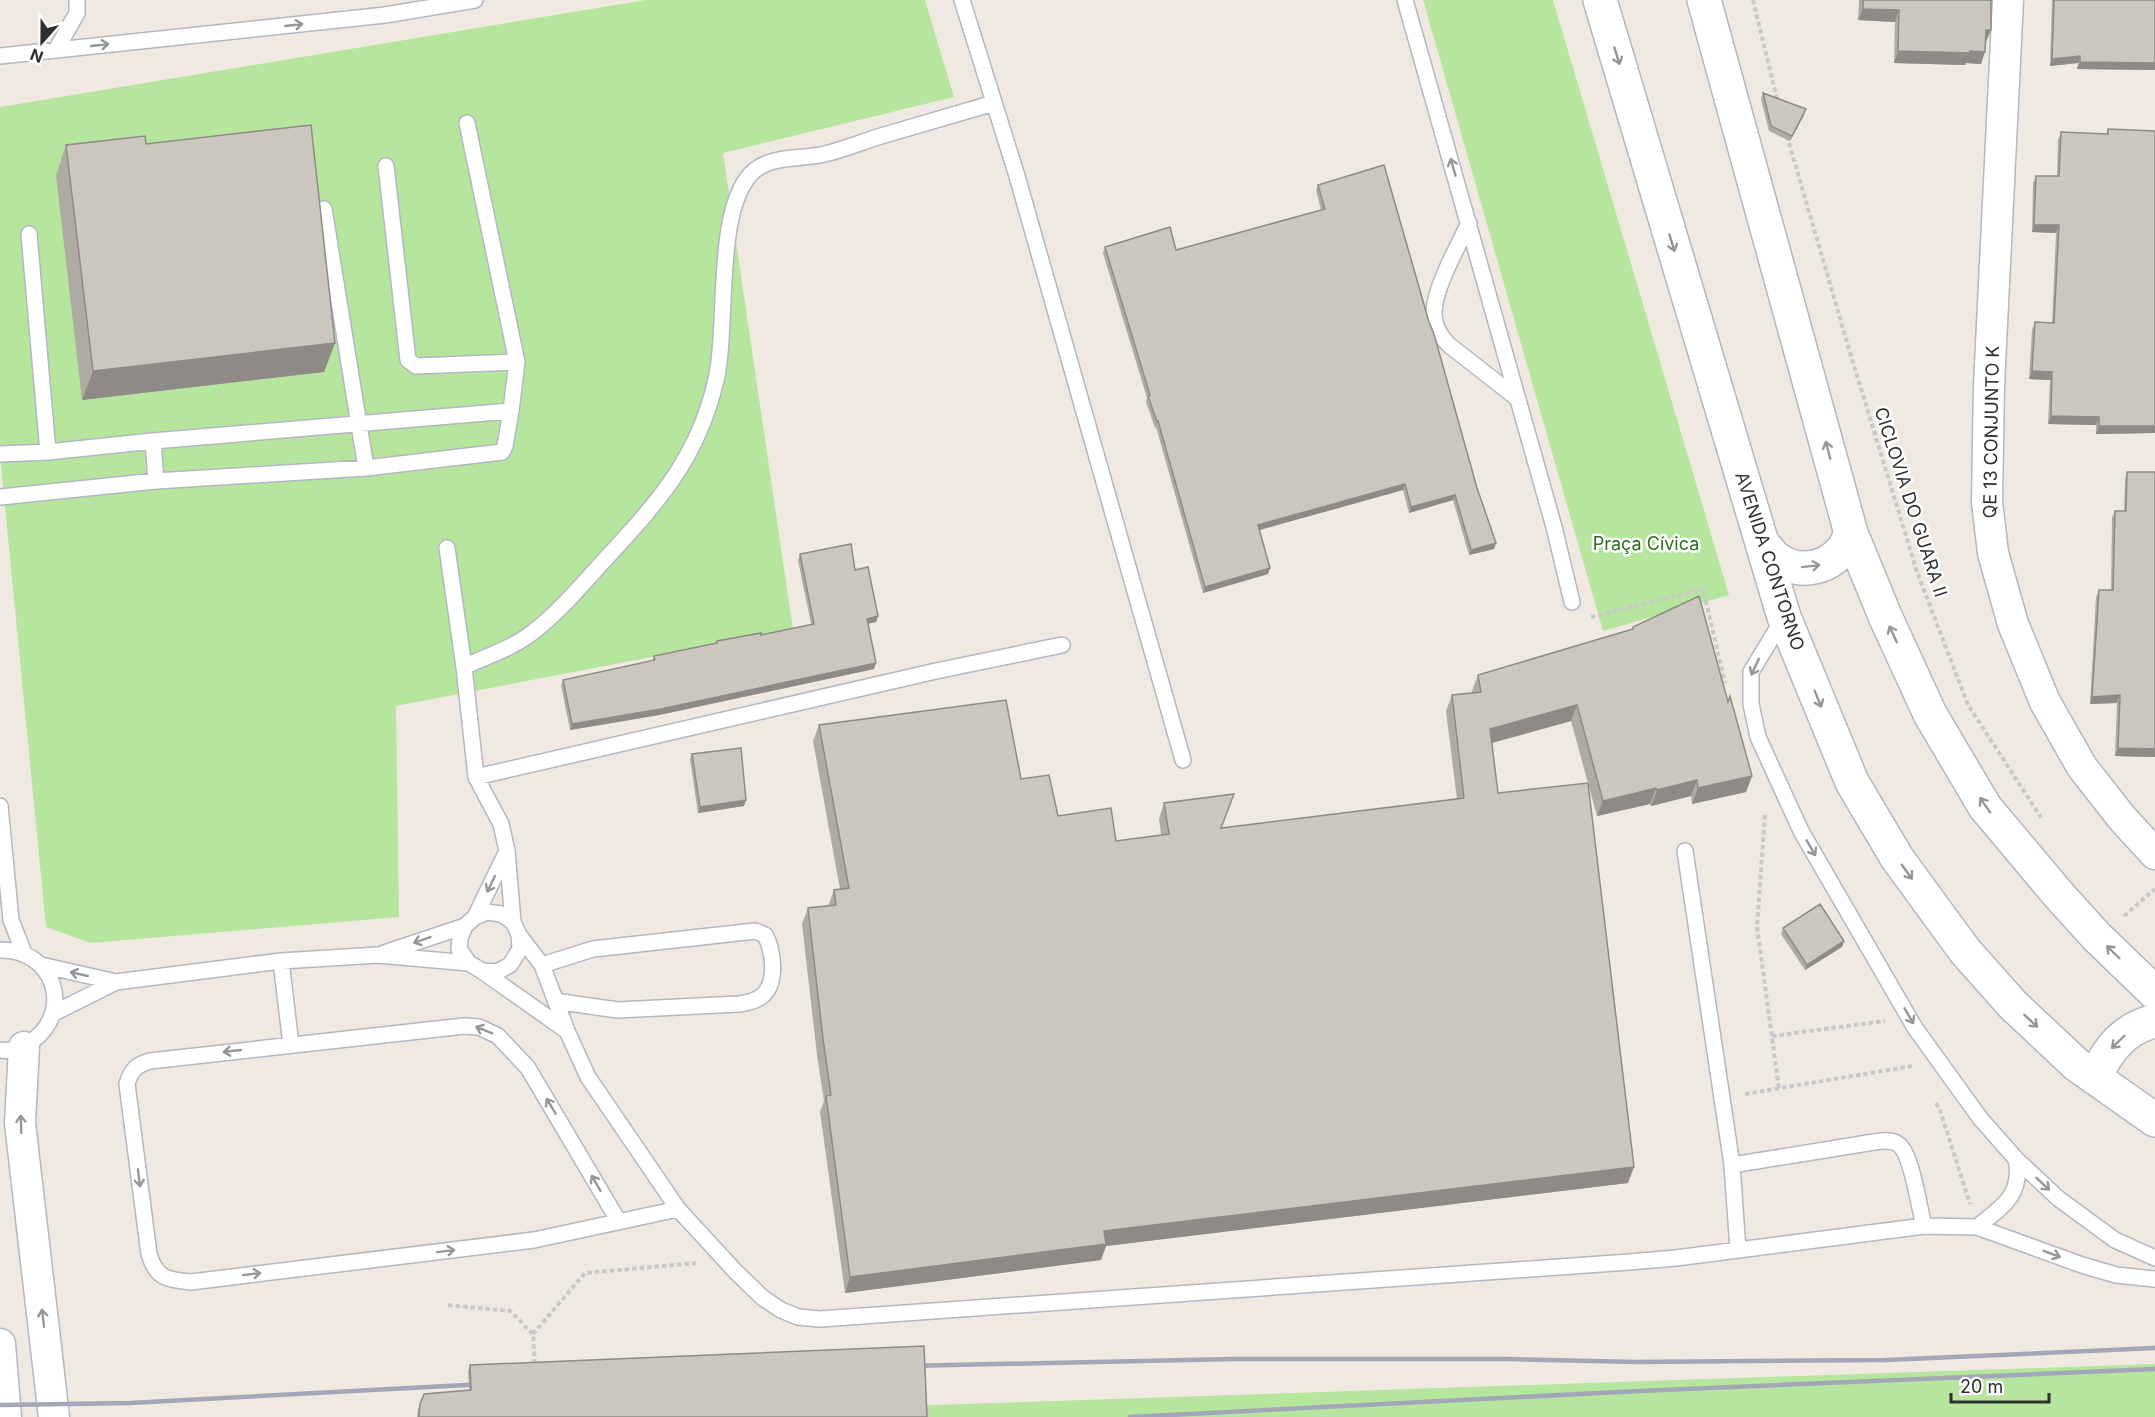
<svg xmlns="http://www.w3.org/2000/svg" width="2155" height="1417" font-family="Inter,sans-serif">
	<style>
		.green { fill: #b6e59e }
		.lines { fill: none; stroke-linecap: round; stroke-linejoin: round }
		.service-casing { stroke: #b4b7c1; stroke-width: 18 }
		.minor-casing { stroke: #b4b7c1; stroke-width: 33 }
		.secondary-casing { stroke: #b4b7c1; stroke-width: 36 }
		.path { stroke: #c9c9c9; stroke-width: 4; stroke-dasharray: 4.5 3; stroke-linecap: butt }
		.service { stroke: #fff; stroke-width: 15 }
		.minor { stroke: #fff; stroke-width: 30 }
		.secondary { stroke: #fff; stroke-width: 33 }
		.rail { stroke: #a3a6b8; stroke-width: 4.5 }
		.wall { fill: #afaba4 }
		.shaded-wall { fill: #8e8b86 }
		.building { fill: #cbc7bf; stroke: #8e8b86; stroke-width: 1.5 }
		.oneway { stroke: #969696 }
		.labels { text-anchor: middle; dominant-baseline: central; stroke-width: 5; stroke-linejoin: round; paint-order: stroke }
		.street-label { font-size: 18px; fill: #2e2e2e; stroke: #fff }
		.park-label { font-size: 18px; fill: #2c6e1b; stroke: #fff }
	</style>
	<rect width="100%" height="100%" fill="#efe9e1"/>
	<!-- green -->
	<path class="green" d="M646 0H925L954 97 723 153 793 630 396 706 399 917 91 943 46 927 0 455V107Z
		M1423 0H1553L1729 595 1603 631Z
		M2155 1364V1417H576Z"/>
	<g class="lines">
		<defs>
			<path id="service" d="M962 0 1017 176 1183 760
				M1405 0 1554 527 1572 602
				M56 50 77 13V0
				M0 56 385 15 475 0
				M386 166 408 360 416 366 517 362
				M324 209 366 468
				M1469 223C1458 246 1435 287 1434 311 1433 324 1440 336 1449 345L1518 399
				M29 234 48 452
				M153 441 156 481
				M0 454 48 452 153 441 511 411
				M0 497 156 481 366 468 502 452 505 446 511 411 517 362 467 123
				M447 548 464 667 476 777 501 824 507 851 513 922
				M1783 619 1751 672V704L1758 737 1801 831 1915 1028 1980 1118 2016 1159 2059 1199 2115 1240 2155 1258
				M464 667C487 656 513 648 533 632 558 613 579 588 600 565 655 505 697 462 716 380 729 326 713 205 755 170 773 156 799 159 820 155 841 151 861 142 881 136 918 125 956 114 994 103
				M476 777 936 671 1062 645
				M0 806 11 920 24 953
				M1685 851 1732 1165 1738 1250
				M475 917 487 912 501 914 513 922 519 935 520 949 510 965 497 972 482 971 469 963 459 949 460 938 465 926 475 917 507 851
				M519 935 542 965 567 1031 588 1077 678 1209 736 1272 763 1298 781 1310 798 1317 820 1319 1629 1262 1676 1258 1924 1226 1977 1227 2082 1265 2116 1275 2155 1279
				M0 950C54 949 75 1011 31 1042 22 1048 10 1052 0 1050
				M384 953 465 926
				M281 961 291 1045
				M41 965 116 982
				M542 965 593 949 755 931 765 935C774 951 779 989 757 999 752 1002 745 1003 739 1004L617 1010 555 1001
				M482 971 567 1031
				M54 1013 116 982 281 961 378 955 469 963
				M1732 1165 1874 1142C1881 1141 1891 1139 1898 1144 1912 1153 1919 1208 1924 1226
				M619 1222 528 1068 498 1036 479 1027 464 1026 150 1061C136 1065 131 1070 127 1084L149 1254C156 1278 167 1280 191 1282L534 1240 678 1209
				M1977 1227C2003 1206 2023 1195 2016 1159"/>
			<path id="minor" d="M2008 0 1989 385 1987 502 1993 553 2013 624 2045 702 2082 767 2122 818 2155 854
				M24 1047 20 1123 54 1417
				M0 1344 6 1417"/>
			<path id="secondary" d="M1600 0 1784 617 1852 782 1897 858 1965 951 2013 1005 2077 1065 2155 1120
				M1704 0 1851 533 1885 616 1930 714 1985 807 2058 894 2096 936 2155 993
				M1764 545C1768 549 1772 556 1777 559 1797 574 1826 570 1842 550 1846 546 1848 539 1851 533
				M2095 1078C2107 1050 2124 1028 2155 1021"/>
		</defs>
		<!-- service casing -->
		<use href="#service" class="service-casing"/>
		<!-- minor casing -->
		<use href="#minor" class="minor-casing"/>
		<!-- secondary casing -->
		<use href="#secondary" class="secondary-casing"/>
		<!-- path -->
		<path class="path" d="M1753 0 1778 103
			M1787 136 1851 356 1917 572 1968 705 2042 819
			M1591 617 1703 589 1725 683
			M1765 815 1757 927 1779 1089
			M2124 916 2155 889
			M1772 1036 1885 1021
			M1745 1094 1912 1066
			M1936 1103 1940 1110 1970 1204
			M448 1305 510 1311 533 1334 535 1368
			M533 1334 585 1273 696 1263"/>
		<!-- service -->
		<use href="#service" class="service"/>
		<!-- minor -->
		<use href="#minor" class="minor"/>
		<!-- secondary -->
		<use href="#secondary" class="secondary"/>
		<!-- rail -->
		<path class="rail" d="M907 1366 1233 1359H1507L1637 1362 1886 1360 2155 1348
			M0 1405 130 1403 485 1384
			M1130 1417 1639 1391 2155 1369"/>
	</g>
	<!-- wall -->
	<path class="wall" d="M1859 0H1991L1986 42 1981 64 1966 63 1965 65 1894 63 1895 22 1858 20Z
		M2052 0H2155V70L2077 69 2078 63 2050 66Z
		M1763 93 1804 115 1790 141 1769 131 1761 99Z
		M2108 129 2155 433 2096 434V425L2048 424 2050 380 2029 379 2032 330 2035 322 2052 323 2056 233 2032 232 2033 183 2036 176H2057L2058 140 2061 132 2106 134Z
		M146 144 335 343 324 372 82 400 56 175 66 145Z
		M1318 185 1429 322 1477 488 1496 543 1494 549 1469 555 1453 500 1409 513 1403 490 1259 530 1270 568 1268 574 1203 593 1156 427 1155 428 1146 402 1147 398 1103 253 1105 247 1176 250 1321 210 1316 190Z
		M2127 472H2155V757L2115 756 2117 703 2090 704 2096 597 2099 590H2111L2112 518 2115 511H2124L2125 479Z
		M800 554 855 570 878 616 876 622 868 624 876 663 874 669 659 715 570 730 561 685 563 680 652 661 654 656 716 643 717 641 761 635 811 624 798 560Z
		M1633 627 1728 702 1752 776 1746 792 1692 804 1691 796 1651 806 1650 804 1597 816 1571 721 1492 743 1498 793 1628 1183 1106 1246 1101 1260 845 1293 820 1112 824 1101 817 1055 802 924 808 908 828 906 834 890 840 889 813 741 819 725 1021 779 1058 816 1116 841 1161 835 1159 819 1164 803 1221 828 1457 799 1446 711 1452 695 1472 693V691L1478 675 1632 629Z
		M692 754 744 806 698 813 690 759Z
		M1783 928 1844 941 1842 947 1805 970 1781 934Z
		M470 1365 927 1417H417L418 1410 424 1394 469 1390 468 1371Z"/>
	<!-- shaded-wall -->
	<path class="shaded-wall" d="M1863 9 1899 10 1895 22 1858 20Z
		M1986 30H1991L1986 42H1982Z
		M1898 51H1970L1985 52 1981 64 1966 63 1965 65 1894 63Z
		M2080 56 2078 63 2050 66 2052 59Z
		M2080 62 2155 63V70L2077 69Z
		M1806 109 1804 115 1790 141 1792 136Z
		M2034 225H2059L2056 233 2032 232Z
		M335 343 324 372 82 400 93 371Z
		M2032 371 2052 372 2050 380 2029 379Z
		M2051 416 2099 417 2096 425 2048 424Z
		M2099 426H2155V433L2096 434Z
		M1405 484 1403 490 1256 531 1258 525Z
		M1455 495 1453 500 1409 513 1411 507Z
		M1496 543 1494 549 1469 555 1471 550Z
		M1270 568 1268 574 1203 593 1205 587Z
		M878 616 876 622 865 624 867 619Z
		M876 663 874 669 659 715 570 730 572 724Z
		M2120 695 2117 703 2090 704 2092 697Z
		M1577 705 1571 721 1484 745 1490 729Z
		M2118 748 2155 749V757L2115 756Z
		M1752 776 1746 792 1692 804 1698 788Z
		M1697 780 1691 796 1651 806 1657 790Z
		M1656 788 1650 804 1597 816 1603 801Z
		M746 800 744 806 698 813 700 807Z
		M1844 941 1842 947 1805 970 1807 965Z
		M1634 1167 1628 1183 1106 1246 1101 1260 845 1293 850 1277 1104 1231Z"/>
	<!-- building -->
	<path class="building" d="M1863 0H1991V30H1986L1985 52 1970 51V53L1898 51 1899 10 1863 9Z
		M2054 0H2155V63L2080 62V56L2052 59Z
		M1763 93 1806 109 1792 136 1771 126Z
		M311 125 335 343 93 371 66 145 145 136 146 144Z
		M2108 129 2155 131V426H2099V417L2051 416 2052 372 2032 371 2035 322 2054 323 2059 225H2034L2036 176H2059L2061 132 2108 134Z
		M1384 165 1429 322 1434 334 1477 488 1496 543 1471 550 1455 495 1411 507 1405 484 1258 525 1270 568 1205 587 1158 421 1157 422 1148 396 1150 395 1105 247 1170 227 1176 250 1325 209 1318 185Z
		M2127 472H2155V749L2118 748 2120 695 2092 697 2099 590H2113L2115 511H2126Z
		M851 544 855 570 868 567 878 616 867 619 876 663 661 709 572 724 563 680 655 660 654 656 717 643V641L761 633V635L814 624 800 554Z
		M1699 596 1728 702 1730 696 1752 776 1698 788 1697 780 1657 790 1656 788 1603 801 1577 705 1490 729 1498 793 1588 783 1634 1167 1104 1231 1106 1244 850 1277 826 1096 831 1095 823 1039 808 908 836 905 834 890 849 888 819 725 1006 700 1021 779 1049 775 1058 816 1111 808 1116 841 1169 834 1164 803 1234 794 1221 828 1464 798 1452 695 1481 692 1478 675 1633 629V627Z
		M741 748 746 800 700 807 692 754Z
		M1820 904 1844 941 1807 965 1783 928Z
		M924 1346 927 1417H419V1415L420 1404 424 1394 471 1390 470 1365Z"/>
	<!-- one-way arrows -->
	<defs><path id="oneway-shaft" d="M-6 0H5M1.5-3L5.5 0L1.5 3" fill="none" stroke-width="1.6" stroke-linecap="round" stroke-linejoin="round" transform="scale(1.5)"/></defs>
	<g class="oneway">
		<use href="#oneway-shaft" transform="translate(294 25) rotate(-6)"/>
		<use href="#oneway-shaft" transform="translate(100 45) rotate(-6)"/>
		<use href="#oneway-shaft" transform="translate(1617 56) rotate(73)"/>
		<use href="#oneway-shaft" transform="translate(1453 167) rotate(-106)"/>
		<use href="#oneway-shaft" transform="translate(1672 243) rotate(73)"/>
		<use href="#oneway-shaft" transform="translate(1828 450) rotate(-105)"/>
		<use href="#oneway-shaft" transform="translate(1811 566) rotate(-7)"/>
		<use href="#oneway-shaft" transform="translate(1893 634) rotate(-115)"/>
		<use href="#oneway-shaft" transform="translate(1755 667) rotate(115)"/>
		<use href="#oneway-shaft" transform="translate(1818 699) rotate(68)"/>
		<use href="#oneway-shaft" transform="translate(1985 805) rotate(-125)"/>
		<use href="#oneway-shaft" transform="translate(1811 848) rotate(60)"/>
		<use href="#oneway-shaft" transform="translate(1907 872) rotate(54)"/>
		<use href="#oneway-shaft" transform="translate(491 884) rotate(116)"/>
		<use href="#oneway-shaft" transform="translate(422 940) rotate(161)"/>
		<use href="#oneway-shaft" transform="translate(2113 952) rotate(-136)"/>
		<use href="#oneway-shaft" transform="translate(79 974) rotate(-167)"/>
		<use href="#oneway-shaft" transform="translate(1909 1016) rotate(60)"/>
		<use href="#oneway-shaft" transform="translate(2031 1021) rotate(43)"/>
		<use href="#oneway-shaft" transform="translate(484 1030) rotate(-158)"/>
		<use href="#oneway-shaft" transform="translate(2118 1042) rotate(136)"/>
		<use href="#oneway-shaft" transform="translate(232 1051) rotate(174)"/>
		<use href="#oneway-shaft" transform="translate(551 1106) rotate(-121)"/>
		<use href="#oneway-shaft" transform="translate(21 1124) rotate(-92)"/>
		<use href="#oneway-shaft" transform="translate(139 1178) rotate(83)"/>
		<use href="#oneway-shaft" transform="translate(596 1183) rotate(-120)"/>
		<use href="#oneway-shaft" transform="translate(2043 1184) rotate(43)"/>
		<use href="#oneway-shaft" transform="translate(446 1251) rotate(-7)"/>
		<use href="#oneway-shaft" transform="translate(2052 1254) rotate(21)"/>
		<use href="#oneway-shaft" transform="translate(252 1274) rotate(-7)"/>
		<use href="#oneway-shaft" transform="translate(43 1318) rotate(-97)"/>
	</g>
	<g class="labels">
		<!-- street labels -->
		<g class="street-label">
			<text transform="translate(1991 432) rotate(-89)">QE 13 CONJUNTO K</text>
			<text transform="translate(1911 502) rotate(72)">CICLOVIA DO GUARA II</text>
			<text transform="translate(1770 561) rotate(72)">AVENIDA CONTORNO</text>
		</g>
		<!-- park labels -->
		<g class="park-label">
			<text x="1646" y="543">Praça Cívica</text>
		</g>
	</g>
	<!-- north arrow -->
	<g transform="translate(42 42) rotate(201)" stroke="#ffffff" stroke-width="4.5" paint-order="stroke">
	<path d="M0-4.5L10 22L0 15L-10 22Z" fill="#2e2e2e"/>
	<text y="-9" font-size="16" font-weight="bold" text-anchor="middle" fill="#2e2e2e">N</text>
	</g>
	<!-- scale -->
	<path d="M1951 1393v9h98v-9" fill="none" stroke="#2e2e2e" stroke-width="3"/>
	<text x="1960" y="1393" font-size="18" fill="#2e2e2e" stroke="#ffffff" stroke-width="4.5" paint-order="stroke">20 m</text>
</svg>
